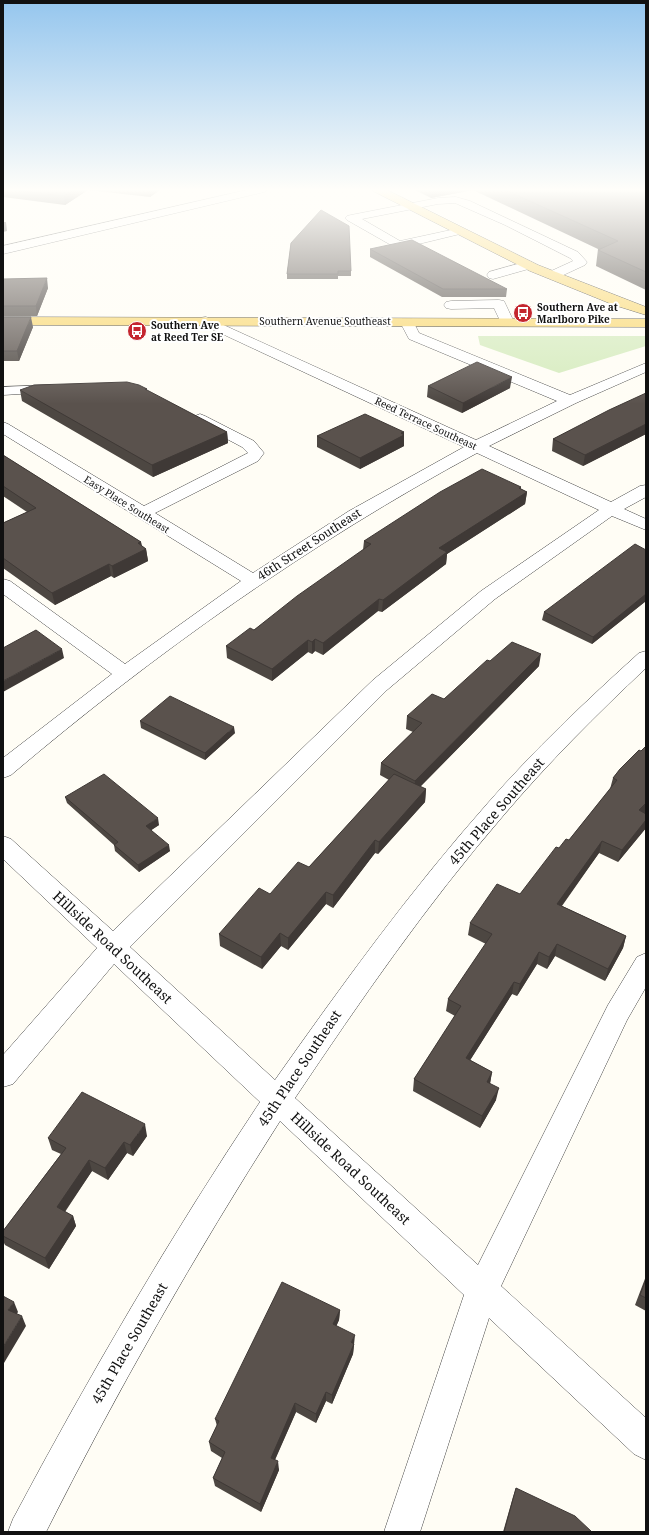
<svg xmlns="http://www.w3.org/2000/svg" width="649" height="1535" font-family="'Noto Serif',serif">
	<style>
		.green { fill: #d5ebbd }
		.lines { fill: none; stroke-linecap: round; stroke-linejoin: round }
		.minor-casing { stroke: #444; stroke-width: 1 }
		.major-casing { stroke: #222; stroke-width: 1 }
		.minor { fill: #fff; fill-rule: evenodd }
		.major { fill: #f9d66b; fill-rule: evenodd }
		.wall { fill: #4d4742 }
		.shaded-wall { fill: #3f3936 }
		.building { fill: #5a524d; stroke: #3f3936 }
		.labels { text-anchor: middle; dominant-baseline: central; stroke-width: 4; stroke-linejoin: round; paint-order: stroke }
		.far-poi-label { font-size: 10px; font-weight: bold; fill: #111; stroke: #fff; text-anchor: start }
		.far-street-label { font-size: 10px; fill: #111; stroke: #fff }
		.street-label { font-size: 12px; fill: #111; stroke: #fff }
		.near-street-label { font-size: 14px; fill: #111; stroke: #fff }
	</style>
	<rect width="100%" height="100%" fill="#fffdf5"/>
	<!-- green -->
	<path class="green" d="M478 336H646V346L559 373 480 345Z"/>
	<g class="lines">
		<defs>
			<path id="minor" d="M251 189H269L264 192 3 254V246Z
				M456 197 470 201 578 252 587 262 585 265 557 278H549L547 275 549 272 573 261 570 258 505 225 455 203 438 204 362 219 400 241 460 228 464 229 466 231 464 233 398 249 347 220 345 218 347 216 351 215 438 198Z
				M528 261 532 262 534 265 532 268 493 279 489 278 487 275 489 272Z
				M499 300 504 301 514 322 512 325H502L494 308 451 309 446 308 444 305 446 302 451 301Z
				M206 317 476 440 557 401 409 339 400 322 402 319H412L419 333 570 395 646 363V372L576 403 489 446 611 502 640 486 646 485V497L624 509 646 519V530L612 516 495 599 387 690 130 947 275 1080C342 985 410 891 487 804 534 750 586 701 639 653L646 651V668C596 715 548 763 503 816 427 904 360 1001 295 1098L478 1265 608 1005 637 957 646 953V987L627 1020 501 1286 646 1418V1460L634 1454 489 1318 420 1532H384L464 1295 280 1121C195 1254 117 1391 46 1532H8L13 1519C89 1376 170 1237 260 1102L114 964 13 1084 3 1087V1055L97 948 3 859V836L11 839 113 931 373 680 481 591 599 510 477 453C310 543 155 653 11 775L3 778V758L112 674 3 594V579L10 581 125 664 241 581 3 434V422L8 424 144 506 248 453 242 447 195 422 192 419 195 416 200 414 205 416 254 441 264 453 258 461 155 513 253 573 349 511 464 447 201 324 199 321 201 318Z
				M49 385 54 386 56 389 54 392 3 395V387Z"/>
			<path id="major" d="M372 189H385L538 265 646 307V315L614 305 530 271 373 191Z
				M3 317 646 319V327L3 325Z"/>
		</defs>
		<!-- minor casing -->
		<use href="#minor" class="minor-casing"/>
		<!-- major casing -->
		<use href="#major" class="major-casing"/>
		<!-- minor -->
		<use href="#minor" class="minor"/>
		<!-- major -->
		<use href="#major" class="major"/>
	</g>
	<!-- wall -->
	<path class="wall" d="M3 189H161L150 197 88 190 65 205 3 197Z
		M413 189H646V290L596 266 598 249 473 190 431 198Z
		M291 243 351 271V276H338V279H287V274Z
		M370 249 507 289 506 297H442L370 257Z
		M3 279 48 288 37 316H3Z
		M3 317 33 327 19 361H3Z
		M428 386 510 388 462 413 427 397Z
		M147 389V391L227 432 228 443 153 477 22 401 20 390Z
		M646 393V434L583 466 552 451 553 439Z
		M404 432V446L360 469 317 447V436Z
		M3 455 141 542 142 546 146 549 148 561 114 578 111 576 55 605 3 568V523L27 512 3 496Z
		M521 489 527 492 525 504 447 554 446 564 382 612 378 611 323 655 315 651 312 654 308 652 272 681 227 658 226 646 254 630 363 550 364 541Z
		M646 550V601L592 644 542 620 544 612Z
		M490 661 539 666 420 787 426 789 425 802 378 854 375 853 333 908 326 904 288 950 281 946 262 969 220 946 219 934 270 894 309 867 389 780 380 775 381 763 413 732 406 729 407 716 444 699Z
		M140 721 235 733 205 760 141 728Z
		M620 769 645 813 646 828 618 862 599 853 562 906 626 936 623 948 605 981 555 956 547 969 537 964 517 996 512 994 470 1060 492 1072 490 1083 496 1100 480 1128 413 1091 414 1079 455 1016 446 1011 448 999 486 944 468 935 470 923 520 894 559 848 569 840 610 789 613 778Z
		M65 797 159 825 151 830 170 851 139 872 115 851 114 845 67 803Z
		M147 1136 133 1156 127 1153 108 1180 92 1171 65 1212 73 1216 76 1226 49 1269 5 1245 3 1241V1231L61 1154 52 1150 48 1138Z
		M646 1276V1311L635 1305Z
		M340 1310 339 1320 336 1326 354 1345 353 1354 332 1404 326 1401 316 1423 296 1412 275 1460 279 1470 261 1512 215 1486 213 1478 222 1458 211 1451 209 1442 217 1426 215 1419Z
		M516 1488 592 1532H503L513 1497Z"/>
	<!-- shaded-wall -->
	<path class="shaded-wall" d="M75 189H88V190L65 205 64 196Z
		M149 189H161L150 197Z
		M432 189H473V190L431 198Z
		M3 222H6L7 231 3 232Z
		M47 278 48 288 37 316 36 306Z
		M31 317 33 327 19 361 17 351Z
		M512 377 510 388 462 413 463 403Z
		M646 424V434L583 466 585 455Z
		M227 432 228 443 153 477 152 465Z
		M404 432V446L360 469V458Z
		M521 487 520 497 527 492 525 504 447 554 446 564 382 612 383 600 439 548 519 488Z
		M141 542 142 551 146 549 148 561 114 578 112 566 138 543Z
		M109 564 111 576 55 605 52 593Z
		M646 594V601L592 644 593 637Z
		M379 599 378 611 323 655V643Z
		M315 639V651L312 654V642Z
		M308 640V652L272 681V669Z
		M62 649 64 658 3 692V681Z
		M541 654 539 666 414 793 415 781Z
		M234 727 235 733 205 760V753Z
		M426 789 425 802 378 854 379 842Z
		M646 803V812L636 823 639 810Z
		M158 818 159 825 147 833 146 826Z
		M646 820V828L618 862 622 850Z
		M375 840V853L333 908V895Z
		M602 841 599 853 554 916 557 904Z
		M169 845 170 851 139 872 138 865Z
		M326 892V904L288 950V938Z
		M280 933 281 946 262 969 261 957Z
		M626 936 623 948 605 981 608 969Z
		M557 944 555 956 547 969 549 957Z
		M539 952 537 964 517 996 520 984Z
		M514 982 512 994 464 1070 466 1058Z
		M492 1072 490 1084 487 1082Z
		M499 1088 496 1100 480 1128 482 1116Z
		M145 1124 147 1136 133 1156 130 1145Z
		M124 1142 127 1153 108 1180 105 1168Z
		M89 1160 92 1171 60 1218 57 1207Z
		M73 1216 76 1226 49 1269 45 1258Z
		M14 1302 18 1312 13 1320 8 1310Z
		M340 1310 339 1320 333 1334V1324Z
		M22 1316 26 1326 4 1363 3 1360V1347Z
		M355 1335 353 1354 332 1404V1395L351 1342Z
		M326 1392V1401L316 1423V1414Z
		M295 1403 296 1412 272 1466 271 1458Z
		M278 1461 279 1470 261 1512 260 1504Z"/>
	<!-- building -->
	<path class="building" d="M5 189H75L64 196Z
		M503 189H646V272L598 250 618 241Z
		M321 210 349 226 351 271H338V274H287L291 243Z
		M412 240 507 289H443L370 249Z
		M47 278 36 306H3V279Z
		M3 317H31L17 351H3Z
		M477 362 512 377 463 403 428 386Z
		M127 382 139 385 147 389H145L227 432 152 465 20 390 34 385Z
		M646 393V424L585 455 553 439 609 410Z
		M365 414 404 432 401 433 404 435 360 458 317 436Z
		M3 455 141 542 138 543 146 549 112 566 109 564 52 593 3 558V523L36 508 3 486Z
		M482 469 521 487 519 488 527 492 439 548 447 552 383 600 379 599 323 643 315 639 312 642 308 640 272 669 226 646 250 628 254 630 297 596 371 544 364 541 440 492Z
		M635 544 646 550V594L593 637 544 612Z
		M36 630 62 649 3 681V648Z
		M512 642 541 654 415 781 381 763 422 723 407 716 432 694 444 699 487 660 490 661Z
		M170 696 234 727 205 753 140 721Z
		M646 746V803L639 810 646 814V820L622 850 602 841 557 904 626 936 608 969 557 944 549 957 539 952 520 984 514 982 466 1058 492 1072 487 1082 499 1088 482 1116 414 1079 461 1006 448 999 492 934 470 923 497 884 520 894 556 847 559 848 566 839 569 840 617 780 613 778 620 769 639 750 641 751Z
		M104 774 158 818 146 826 169 845 138 865 114 845 118 842 65 797Z
		M394 774 426 789 379 842 375 840 333 895 326 892 288 938 280 933 261 957 219 934 259 888 270 894 298 862 309 867Z
		M82 1092 145 1124 130 1145 124 1142 105 1168 89 1160 57 1207 73 1216 45 1258 3 1236V1231L66 1148 48 1138Z
		M646 1279V1298L640 1295Z
		M282 1282 340 1310 333 1324 355 1335 351 1342 354 1344 332 1395 326 1392 316 1414 295 1403 271 1458 278 1461 260 1504 213 1478 225 1452 209 1442 219 1421 215 1419Z
		M3 1296 14 1302 8 1310 22 1316 3 1347Z
		M516 1488 575 1516 592 1532H504Z"/>
	<!-- sky -->
	<linearGradient id="sky" x2="0" y2="1"><stop stop-color="#95c6ee"/><stop offset="0.47" stop-color="#fffefa"/><stop offset="1" stop-color="#fffefa" stop-opacity="0"/></linearGradient>
	<rect width="649" height="404" fill="url(#sky)"/>
	<!-- icons -->
	<defs>
		<symbol id="bus-disc" viewBox="-11 -11 22 22"><circle r="9.5" fill="#c4262e" stroke="#fff"/><path d="M-5-6H5V4H4V6H2V4H-2V6H-4V4H-5ZM-3.5-4V0h7V-4ZM-3.5 1.2v1.5H-2V1.2ZM2 1.2v1.5H3.5V1.2Z" fill="#fff"/></symbol>
	</defs>
	<g fill-rule="evenodd">
		<use href="#bus-disc" x="512" y="302" width="22" height="22"/>
		<use href="#bus-disc" x="126" y="320" width="22" height="22"/>
	</g>
	<g class="labels">
		<!-- far-poi labels -->
		<g class="far-poi-label">
			<text x="537" y="307">Southern Ave at<tspan x="537" dy="12">Marlboro Pike</tspan></text>
			<text x="151" y="325">Southern Ave<tspan x="151" dy="12">at Reed Ter SE</tspan></text>
		</g>
		<!-- far-street labels -->
		<g class="far-street-label">
			<text x="325" y="321">Southern Avenue Southeast</text>
			<text transform="translate(426 423) rotate(25)">Reed Terrace Southeast</text>
			<text transform="translate(127 504) rotate(32)">Easy Place Southeast</text>
		</g>
		<!-- street labels -->
		<g class="street-label">
			<text transform="translate(309 544) rotate(-33)">46th Street Southeast</text>
		</g>
		<!-- near-street labels -->
		<g class="near-street-label">
			<text transform="translate(496 811) rotate(-49)">45th Place Southeast</text>
			<text transform="translate(113 947) rotate(43)">Hillside Road Southeast</text>
			<text transform="translate(299 1068) rotate(-56)">45th Place Southeast</text>
			<text transform="translate(351 1168) rotate(43)">Hillside Road Southeast</text>
			<text transform="translate(129 1343) rotate(-60)">45th Place Southeast</text>
		</g>
	</g>
	<!-- border -->
	<rect width="649" height="1535" fill="none" stroke="#111111" stroke-width="8"/>
</svg>
